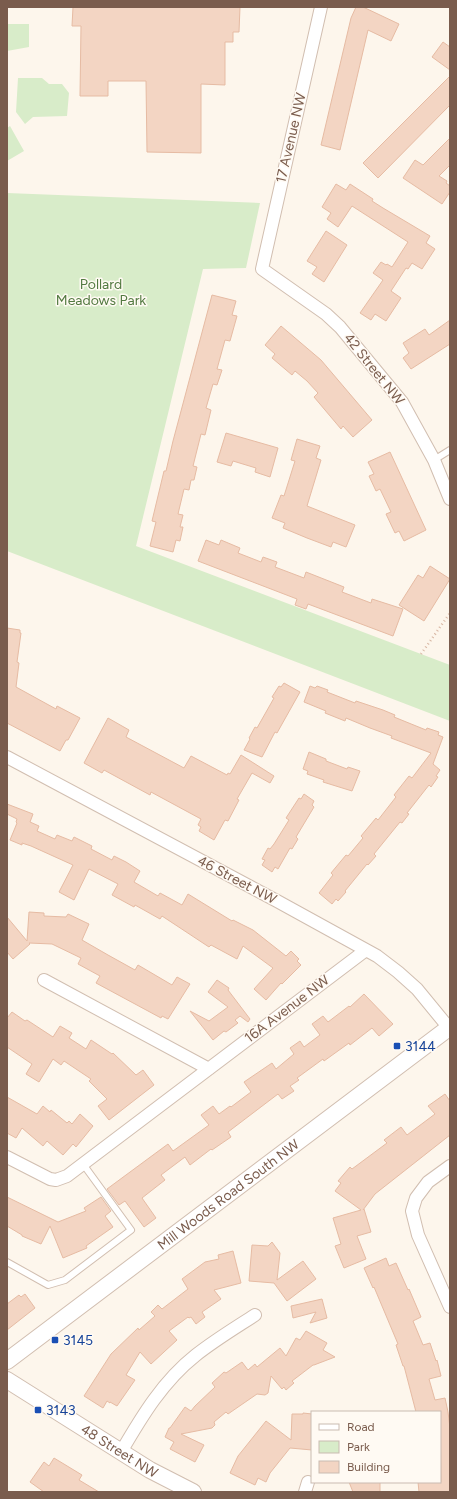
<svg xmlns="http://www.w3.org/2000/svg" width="457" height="1499" font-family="Figtree,sans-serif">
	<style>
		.green { fill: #d8ecc9 }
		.building { fill: #f3d5c3; stroke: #e6bba3 }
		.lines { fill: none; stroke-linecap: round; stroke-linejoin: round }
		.service-casing { stroke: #d1beb0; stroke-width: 8 }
		.minor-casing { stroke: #d1beb0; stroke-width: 14 }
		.tertiary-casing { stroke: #d1beb0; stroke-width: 18 }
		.path { stroke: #d9b8a5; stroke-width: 2.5; stroke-dasharray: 1 3; stroke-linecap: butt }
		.service { stroke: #fff; stroke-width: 6 }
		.minor { stroke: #fff; stroke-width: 12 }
		.tertiary { stroke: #fff; stroke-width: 16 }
		.transit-dot { fill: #1a4fb4; stroke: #fffaf3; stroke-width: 1.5 }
		.labels { text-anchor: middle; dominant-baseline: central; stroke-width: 3; stroke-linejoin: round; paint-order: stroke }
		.street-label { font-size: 14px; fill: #7a5c4d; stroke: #fffaf3 }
		.park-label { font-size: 14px; fill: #537a41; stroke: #fffaf3 }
		.transit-label { font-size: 14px; fill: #164399; stroke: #fffaf3; text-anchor: start }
	</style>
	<rect width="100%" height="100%" fill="#fdf6ec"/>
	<!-- green -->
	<path class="green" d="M7 24H29V47L7 51Z
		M18 78H42L49 84H62L69 93 67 116 33 117 25 124 16 112Z
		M10 126 24 151 7 161V128Z
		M7 193 260 203 246 268 203 269 136 546 450 665V721L7 551Z"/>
	<!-- building -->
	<path class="building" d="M73 7H240L239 32H233V42H225V85L201 84V153L147 152 146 81H108V96H80L81 26H72Z
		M356 7H363L399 24 391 41 368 30 340 150 321 145 351 18Z
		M443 42 450 47V70L432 57Z
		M450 76V105L378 178 363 163Z
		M450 138V165L439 176 447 181 446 183 450 186V192L442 204 403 178 415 160 423 165Z
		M336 184 346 190 350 184 373 199 372 201 383 208 430 236 426 243 435 249 422 269 412 263 408 269 406 268 391 291 401 298 386 321 375 314 371 320 360 313 383 280 373 273 381 262 386 265 387 264 392 267 408 242 352 206 338 227 327 219 331 213 322 207Z
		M326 231 347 245 324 282 312 274 317 267 307 261Z
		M212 295 236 301 232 315 237 316 230 341 225 340 217 369 222 370 217 385 213 384 206 408 211 410 205 435 201 434 193 466 197 467 194 480H191L189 490 184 489 178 514 183 515 180 527H183L180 541 176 540 173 552 150 546 156 522 152 521 164 471H166L173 441Z
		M450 320V344L411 369 403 358 409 353 403 343 425 329 429 335Z
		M281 326 321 360 372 420 353 437 343 426 341 429 314 397 318 393 307 381 295 371 292 375 272 358 275 354 265 345Z
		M226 433 278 448 270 477 255 472 256 468 233 461 231 466 217 462Z
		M297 439 320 446 316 458 321 460 307 506 355 525 346 547 333 542 331 547 307 538 283 528 285 523 272 518 281 495 284 496 295 461 291 460Z
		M390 452 426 530 404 541 399 531 395 533 386 514 391 512 380 489 376 491 369 476 374 474 368 462Z
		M206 540 219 545 221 540 240 548 238 553 261 562 263 557 277 562 275 567 304 578 306 572 344 587 342 592 371 603 372 599 403 609 393 636 308 604 306 609 295 605 297 599 198 561Z
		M430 566 450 579 424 621 399 605 418 575 423 578Z
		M7 628 20 630V633H21L17 662 19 663 16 687 56 709 57 706 80 718 68 740H66L60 751 7 723Z
		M284 683 300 692 277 733 275 732 262 757 244 750 250 739 249 738 255 727 257 728 274 698 272 697 279 686 281 687Z
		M310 686 315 688 317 686 328 690 327 692 355 703 356 701 383 710 395 715 394 717 426 730 427 728 439 732 438 735 443 737 433 764 440 770 436 776 438 777 431 787 429 785 407 813 409 814 402 823 400 822 374 854 376 856 368 865 367 864 345 891 346 892 338 901 336 899 332 904 319 893 333 875 331 873 346 855 348 856 363 838 361 836 376 818 378 820 396 797 394 795 409 776 412 778 431 753 391 738 392 736 370 728 346 718 345 721 325 713 326 711 304 702Z
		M108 718 129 730 126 737 184 768 191 756 227 775 228 773 230 774 241 755 274 776 270 783 252 773 237 799 239 800 228 821 225 820 214 840 199 831 201 827 198 825 201 819 151 792 150 795 104 770 102 773 84 763Z
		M309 752 326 759V761L347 769 348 767 360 771 352 791 323 782 324 780 307 774 308 771 303 769Z
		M304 794 314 801 312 805 314 807 296 837 298 839 292 849 290 848 278 869 275 867 272 872 262 865 265 860 262 859 268 848 270 849 274 844 289 820 286 818 299 798 301 799Z
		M7 804 33 814 30 822 39 826 37 831 55 839 57 835 72 841 74 837 92 846 91 849 112 860 114 856 126 862 140 871 134 882 158 896 160 893 182 905 188 894 232 921 233 920 253 930 286 956 291 951 299 959 297 961 301 965 282 984 281 983 266 1000 254 989 273 968 243 946 237 959 211 945 209 947 162 916 160 919 135 905 134 907 112 895 118 884 89 869 74 900 59 892 73 865 31 846 22 843V845L10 840 17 823 16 822 17 819 7 814Z
		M29 912 44 913V916L66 917 68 914 89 924 82 940 108 955 135 970 138 965 172 985 177 977 190 984 168 1019 162 1016 161 1018 96 983 100 976 78 964 81 958 52 944 29 943 30 944 13 959 7 952V917L27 941Z
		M217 980 229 988 228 990 250 1019 248 1022 240 1016 235 1020 238 1023 226 1032 224 1031 213 1040 190 1011 209 1021 228 1007 208 992Z
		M364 994 393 1024 379 1036 372 1028 350 1045 349 1043 324 1061 323 1059 297 1078 299 1080 290 1086 294 1091 282 1099 278 1094 228 1132 231 1137 212 1150 211 1149 190 1165 185 1157 161 1175 165 1180 142 1198 156 1218 144 1227 125 1201 119 1205 107 1189 168 1144 173 1151 209 1125 201 1115 213 1106 219 1114 230 1106 231 1107 251 1092 244 1082 272 1063 276 1069 294 1054 290 1048 300 1041 304 1047 320 1035 312 1024 323 1016 328 1022 349 1006 350 1007Z
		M12 1012 25 1021 27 1020 53 1037 60 1026 72 1033 69 1038 86 1049 91 1040 112 1054 113 1053 136 1075 143 1070 154 1085 109 1120 98 1106 107 1099 89 1081 91 1079 64 1061 61 1065 53 1059 39 1082 26 1074 32 1064 7 1047V1018Z
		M445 1094 450 1101V1135L375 1194 363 1210 364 1209 371 1232 357 1236 366 1259 344 1268 335 1246 341 1244 333 1218 361 1210 335 1191 341 1183 338 1181 350 1167 352 1169 387 1143 384 1140 401 1127 407 1135 435 1114 428 1106Z
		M7 1097 37 1114 43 1106 50 1112 51 1110 67 1123 69 1121 72 1124 80 1114 93 1126 76 1147 73 1144 63 1155 47 1141 43 1146 22 1128 16 1138 7 1133Z
		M7 1197 58 1222 86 1211 84 1208 101 1197 111 1211 105 1216 113 1227 86 1246 87 1248 63 1258 50 1226 41 1244 22 1236V1235L7 1226Z
		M272 1242 280 1253 277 1280 303 1261 316 1279 287 1301 274 1283 249 1281 252 1245 268 1246Z
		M233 1251 241 1283 214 1290 221 1299 202 1312 205 1317 196 1324 191 1317 189 1318 188 1317 169 1331 177 1340 151 1364 140 1352 126 1375 135 1380 117 1406 110 1402V1403L107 1401 103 1408 84 1396 111 1354 138 1328 139 1330 155 1316 151 1312 158 1305 162 1309 188 1289 182 1279 205 1262 219 1259 218 1255Z
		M386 1258 389 1266 396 1263 408 1290 409 1289 421 1317 413 1321 423 1345 430 1343 436 1361 437 1360 441 1376 429 1379 435 1400 445 1398 448 1412 450 1428V1492H419L418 1482H441L440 1412H416L404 1366H403L396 1345 398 1344 374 1287 373 1288 364 1268Z
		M25 1294 35 1308 7 1330V1304L19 1295 21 1297Z
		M322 1299 327 1318 310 1323 316 1312 293 1318 291 1306Z
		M306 1331 327 1343 323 1350 335 1357 314 1365H313L292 1381 294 1383 286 1390 284 1387 282 1389 271 1376 268 1393 265 1395 257 1394 228 1414 226 1412 214 1422 215 1425 212 1428 181 1434 204 1445 195 1462 170 1449 174 1442 165 1437 169 1428H170L185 1407 191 1411 195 1406 215 1387 212 1383 224 1372 226 1373 242 1362 248 1370 255 1364 257 1367 280 1348 286 1356 296 1338 300 1340Z
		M303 1413 312 1414V1450L290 1448 270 1473 266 1482 258 1478 255 1485 230 1473 238 1456 266 1421 291 1440 292 1414H303Z
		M54 1458 82 1475 79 1480 99 1492H44L30 1482 44 1462 49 1466Z
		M349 1482H380V1492H353Z"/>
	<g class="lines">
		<defs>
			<path id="service" d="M434 460 450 450
				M7 1262 48 1285 65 1280 131 1230 83 1164"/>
			<path id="minor" d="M321 7 262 269 326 314 340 327 402 402 434 460 450 499
				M7 757 277 901 377 956 398 972 417 989 449 1028
				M44 980 209 1069
				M7 1157 50 1179 56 1180 67 1176 366 950
				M450 1166 428 1182 416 1198 412 1211 418 1235 450 1307
				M121 1452C142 1416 163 1381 196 1355 215 1340 235 1328 255 1315
				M305 1492 308 1482"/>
			<g id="tertiary">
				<path id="s1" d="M7 1361 450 1027"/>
				<path id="s2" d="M7 1380 150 1470 193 1492"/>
			</g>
		</defs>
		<!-- service casing -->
		<use href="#service" class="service-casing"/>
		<!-- minor casing -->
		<use href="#minor" class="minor-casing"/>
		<!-- tertiary casing -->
		<use href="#tertiary" class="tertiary-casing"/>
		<!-- path -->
		<path class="path" d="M421 654 450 613"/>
		<!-- service -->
		<use href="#service" class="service"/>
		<!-- minor -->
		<use href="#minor" class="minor"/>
		<!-- tertiary -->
		<use href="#tertiary" class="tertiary"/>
	</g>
	<!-- markers -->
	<g class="transit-dot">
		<rect x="393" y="1042" width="8" height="8" rx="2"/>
		<rect x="51" y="1336" width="8" height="8" rx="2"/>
		<rect x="34" y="1406" width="8" height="8" rx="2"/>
	</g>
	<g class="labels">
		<!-- street labels -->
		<g class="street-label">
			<text transform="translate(291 138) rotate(-77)">17 Avenue NW</text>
			<text transform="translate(374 369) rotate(51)">42 Street NW</text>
			<text transform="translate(237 880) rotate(28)">46 Street NW</text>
			<text transform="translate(287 1009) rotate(-37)">16A Avenue NW</text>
			<text stroke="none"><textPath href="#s1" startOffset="277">Mill Woods Road South NW</textPath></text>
			<text stroke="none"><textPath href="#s2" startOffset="133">48 Street NW</textPath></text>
		</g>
		<!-- park labels -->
		<g class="park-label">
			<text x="101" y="284">Pollard<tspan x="101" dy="16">Meadows Park</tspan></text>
		</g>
		<!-- transit labels -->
		<g class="transit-label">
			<text x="405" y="1046">3144</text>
			<text x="63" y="1340">3145</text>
			<text x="46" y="1410">3143</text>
		</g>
	</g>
	<!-- border -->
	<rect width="457" height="1499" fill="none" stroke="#7a5c4d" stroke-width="16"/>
	<!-- legend -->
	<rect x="311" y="1411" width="130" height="72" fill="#fffaf3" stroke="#cabbb1"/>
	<rect x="319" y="1424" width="20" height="6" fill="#ffffff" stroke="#cabbb1"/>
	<text x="347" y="1431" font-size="12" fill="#7a5c4d">Road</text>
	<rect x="319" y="1441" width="20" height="12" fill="#d8ecc9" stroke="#cabbb1"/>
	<text x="347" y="1451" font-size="12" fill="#7a5c4d">Park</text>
	<rect x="319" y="1461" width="20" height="12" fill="#f3d5c3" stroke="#cabbb1"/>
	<text x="347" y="1471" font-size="12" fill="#7a5c4d">Building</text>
</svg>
